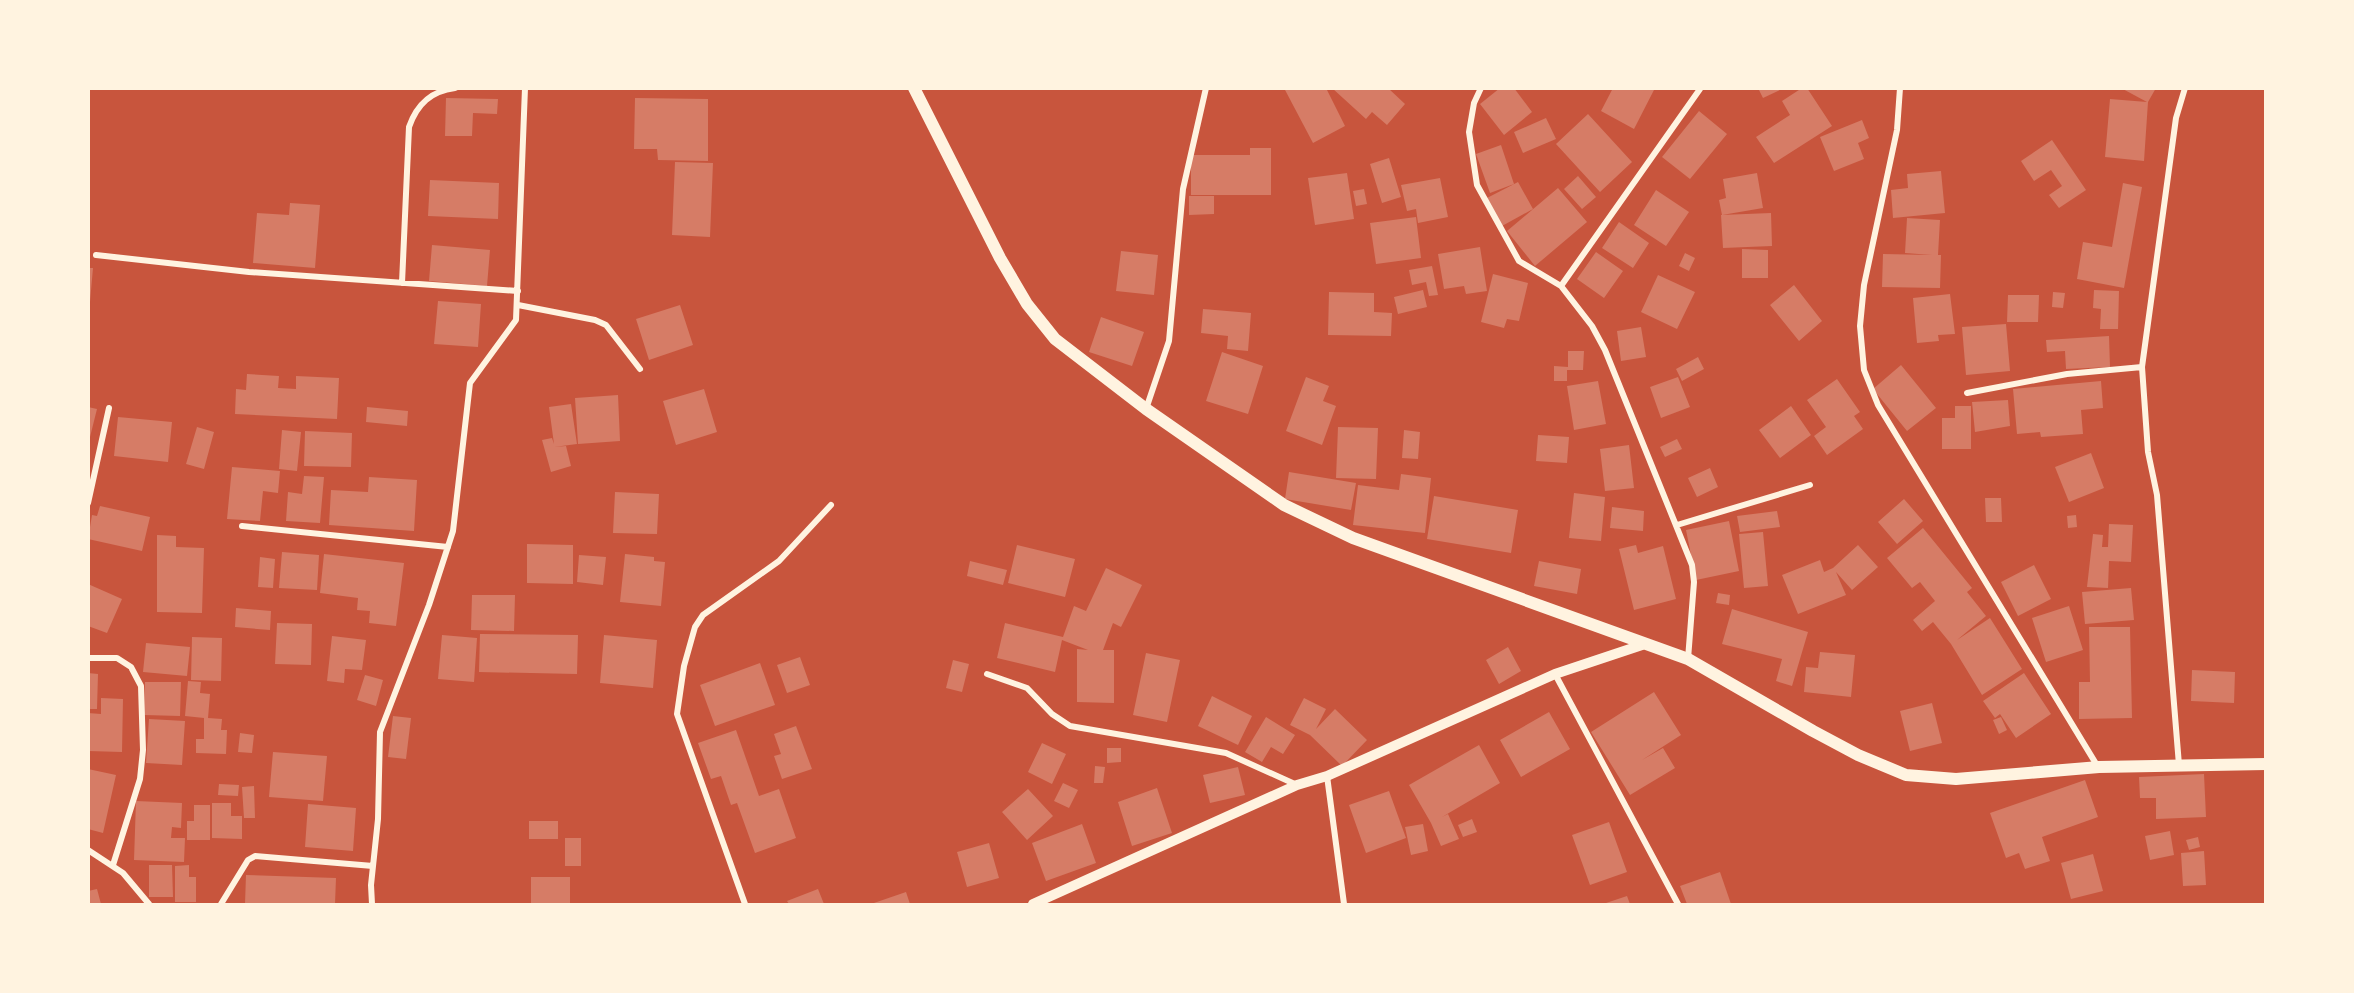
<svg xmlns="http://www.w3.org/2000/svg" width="2354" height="993" font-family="Ubuntu,sans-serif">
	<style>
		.building { fill: #d67c66 }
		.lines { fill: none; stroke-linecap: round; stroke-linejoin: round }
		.minor { stroke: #fff3e0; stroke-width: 6 }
		.tertiary { stroke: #fff3e0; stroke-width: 10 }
		.secondary { stroke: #fff3e0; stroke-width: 12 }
	</style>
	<rect width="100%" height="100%" fill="#c8553d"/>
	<!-- building -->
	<path class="building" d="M1284 88H1326L1345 126 1313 143Z
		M1332 88H1388L1405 104 1387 125 1372 112 1366 119Z
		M1500 88H1514L1532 112 1504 135 1480 104Z
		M1613 88H1655L1634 129 1601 111Z
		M1758 88H1784L1763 98Z
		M1802 88H1807L1832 126 1774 163 1756 137 1790 115 1782 101Z
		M2121 88H2156L2148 102 2144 161 2105 157 2110 99 2147 102Z
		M446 98 498 99 497 114 473 113 472 136H445Z
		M635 98 708 99V161L658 160 657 149H634Z
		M1699 111 1727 134 1690 179 1662 157Z
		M1588 114 1632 162 1600 192 1556 144Z
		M1546 118 1556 139 1523 153 1514 132Z
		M1862 120 1869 138 1858 143 1864 159 1834 171 1820 137Z
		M2052 140 2086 190 2059 208 2049 195 2062 186 2051 170 2034 181 2021 161Z
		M1501 145 1514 184 1490 193 1476 154Z
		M1250 148H1271V195H1191V155H1250Z
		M1389 158 1401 197 1382 203 1370 164Z
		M675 162 713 163 710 237 672 235Z
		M1941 171 1945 213 1893 218 1891 190 1908 188 1907 174Z
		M1347 173 1354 219 1315 225 1308 178Z
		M1757 173 1763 208 1722 215 1719 200 1726 198 1723 179Z
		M1578 176 1596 197 1582 209 1564 189Z
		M1440 178 1448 217 1418 223 1416 209 1407 211 1401 185Z
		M430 180 499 183 498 219 428 216Z
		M1518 182 1533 209 1502 226 1487 198Z
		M2123 183 2142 187 2124 288 2077 279 2083 242 2112 247Z
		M1558 188 1587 222 1535 266 1507 231Z
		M1364 189 1367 204 1356 206 1353 191Z
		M1656 190 1689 212 1666 246 1634 225Z
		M1189 196H1214V214L1189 215Z
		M290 203 320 205 315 268 253 263 257 213 289 215Z
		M1771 213 1772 246 1723 248 1721 215Z
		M1416 217 1421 258 1376 264 1370 223Z
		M1907 218 1940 220 1938 255H1941L1940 288 1882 287 1883 254 1932 255 1905 253Z
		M1619 222 1649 243 1633 268 1602 248Z
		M432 245 490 250 487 286 429 281Z
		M1480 247 1487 291 1466 294 1464 286 1444 289 1438 254Z
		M1742 249 1768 250V278H1742Z
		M1121 251 1158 255 1154 295 1116 291Z
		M1596 252 1623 271 1604 298 1577 279Z
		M1685 253 1695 258 1689 271 1679 266Z
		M1432 266 1438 295 1429 296 1426 282 1412 285 1409 270Z
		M88 268H93L90 302H88Z
		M1493 274 1528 283 1519 321 1507 319 1504 328 1481 322Z
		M1658 275 1695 292 1677 329 1641 312Z
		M1794 285 1822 321 1799 341 1770 305Z
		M1423 290 1427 307 1398 314 1394 297Z
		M2094 290 2119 291 2118 329H2100L2101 309 2093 308Z
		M1329 292 1374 293V312L1392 313 1391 336 1328 335Z
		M2053 292 2065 293 2063 308 2052 307Z
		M1950 294 1955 334 1938 335 1939 341 1917 343 1913 298Z
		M2008 295H2039L2038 322H2007Z
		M438 301 481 304 478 347 434 344Z
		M680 305 693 345 649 360 636 319Z
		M1203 309 1251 313 1248 351 1227 349 1228 336 1201 333Z
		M1101 317 1144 332 1132 366 1089 352Z
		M2006 324 2010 371 1966 375 1962 327Z
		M1641 327 1646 357 1621 361 1617 331Z
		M2109 336 2110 367 2066 369 2065 351 2047 352 2046 340Z
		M1568 351H1584L1583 370H1567V381H1554V366L1568 367Z
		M1222 352 1263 366 1248 414 1206 401Z
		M1698 357 1704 369 1682 381 1676 369Z
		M1901 365 1936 408 1907 431 1873 389Z
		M247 374 279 376 278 388 296 389V376L339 378 337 419 235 414 236 389 246 390Z
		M1306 377 1329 386 1323 401 1336 406 1322 445 1286 431Z
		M1678 377 1690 407 1661 418 1650 387Z
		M1837 379 1860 412 1854 416 1863 429 1827 455 1814 436 1826 427 1807 400Z
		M1598 381 1606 424 1574 430 1567 386Z
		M2101 381 2103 408 2081 410 2083 434 2041 437 2040 432 2017 434 2013 389Z
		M704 389 717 432 676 445 663 401Z
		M618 395 620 441 578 444 575 398Z
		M2008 400 2010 426 1975 432 1972 402Z
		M571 404 577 444 554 447 566 446 571 466 551 472 542 440 552 438 554 444 549 407Z
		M1791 406 1811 435 1780 458 1759 430Z
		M1955 406H1971V449H1942V418H1955Z
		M88 407 97 409 89 441H88Z
		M367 407 408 411 407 426 366 422Z
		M118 417 172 422 168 462 114 456Z
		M197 427 214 432 204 469 186 464Z
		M1338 427 1378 428 1376 479 1336 478Z
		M282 430 301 432 297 471 279 469Z
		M1404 430 1420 432 1418 459 1402 458Z
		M305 431 352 433 351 467 304 466Z
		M1538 435 1569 437 1567 463 1536 461Z
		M1677 439 1682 449 1665 457 1660 447Z
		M1629 445 1634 488 1605 491 1600 449Z
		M2091 453 2104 488 2069 502 2055 467Z
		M232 467 280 471 278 493 263 491 260 521 227 519Z
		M1710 468 1718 487 1697 497 1688 478Z
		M1289 472 1356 483 1351 510 1285 499Z
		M1401 474 1431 478 1425 533 1353 525 1358 485 1399 490Z
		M304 476 324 477 320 523 286 521 288 492 302 494Z
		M369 477 417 480 414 531 329 525 331 490 368 492Z
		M615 492 659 494 657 534 613 533Z
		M1574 493 1605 497 1601 541 1569 538Z
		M1434 496 1518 510 1511 553 1427 539Z
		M1985 498H2001L2002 522H1986Z
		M1904 499 1923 521 1897 544 1878 522Z
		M100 506 150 517 142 551 88 539 92 515 97 516Z
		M1612 507 1644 511 1643 531 1610 528Z
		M1777 511 1780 527 1740 532 1737 516Z
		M2076 515 2077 527 2068 528 2067 516Z
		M1729 521 1739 571 1696 580 1686 530Z
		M2109 524 2133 525 2131 562 2109 561 2108 588 2087 587 2093 534 2103 535 2102 547H2108Z
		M1923 528 1972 588 1967 592 1986 616 1957 640 1990 618 2022 669 1982 695 1951 644 1933 622 1922 631 1913 620 1935 601 1920 582 1912 588 1887 558Z
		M1763 532 1768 586 1744 588 1739 534Z
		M157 535 176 536V547L204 548 202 613 157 612Z
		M527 544 573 545V584L527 583Z
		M1017 545 1075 559 1065 597 1008 583Z
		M1636 545 1638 553 1663 546 1676 599 1634 610 1619 549Z
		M1858 545 1878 567 1852 590 1836 572 1846 595 1798 614 1782 575 1820 560 1824 572 1833 568Z
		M282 552 319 555 317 590 279 588Z
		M324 554 404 563 396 626 369 623 370 611 357 610 358 598 320 593Z
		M625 554 654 557V561L665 562 661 606 620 602Z
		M579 555 606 557 603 585 577 582Z
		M260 557 275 559 273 588 258 587Z
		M970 561 1007 570 1003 585 967 576Z
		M1539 561 1581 569 1577 594 1534 586Z
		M2034 565 2051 599 2018 616 2001 582Z
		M1106 568 1142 585 1121 627 1113 623 1103 650H1114V703L1077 702V649L1088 650 1062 640 1055 672 997 658 1005 623 1063 637 1074 606 1086 611Z
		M88 584 122 599 107 633 88 626Z
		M2131 588 2134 620 2085 624 2082 592Z
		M1718 593 1730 595 1729 605 1716 603Z
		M472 595H515L514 631 471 630Z
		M2069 606 2083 650 2046 662 2032 618Z
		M236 608 271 611 270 630 235 627Z
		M1732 609 1808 632 1792 686 1776 681 1782 659 1722 644Z
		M277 623 312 624 311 665 275 664Z
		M2089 627H2130L2132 718 2079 719V682H2090Z
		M480 634 578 635 577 674 479 672Z
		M442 635 477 638 474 682 438 679Z
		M604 635 657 640 653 688 600 683Z
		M332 636 366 640 362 670 345 669 344 683 327 681Z
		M192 637 222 638 221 681 191 680Z
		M146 643 190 647 187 676 143 672Z
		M1508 647 1521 671 1499 684 1486 660Z
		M1820 652 1855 655 1851 697 1804 692 1806 667 1818 668Z
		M1146 653 1180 660 1167 722 1133 715Z
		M800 657 810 685 787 693 777 665Z
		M953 660 969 664 962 692 946 688Z
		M760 663 775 705 715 726 700 685Z
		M2192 670 2235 672 2234 703 2191 701Z
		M88 673 98 674 97 709H88Z
		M2024 673 2051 714 2016 738 2000 714 1995 718 1983 701Z
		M365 675 383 680 376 706 357 700Z
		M188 681 201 682 200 693 210 694 208 718 222 719 221 730H227L226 754 196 753V739H204V718L185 716Z
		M145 682H181L180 716 144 715Z
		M1654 692 1681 735 1642 760 1663 748 1675 768 1630 795 1591 732Z
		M1212 696 1252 716 1238 745 1198 726Z
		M101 698 123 699 122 752 88 751V713L101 714Z
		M1304 698 1326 709 1316 729 1335 709 1367 740 1342 766 1310 735 1290 725Z
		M1932 703 1942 743 1910 751 1900 711Z
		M1549 712 1570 749 1521 777 1500 740Z
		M393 716 411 718 406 759 388 757Z
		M1266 717 1295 735 1283 754 1271 747 1262 762 1245 752Z
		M2001 717 2007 730 1999 734 1993 720Z
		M149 719 185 721 182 765 146 763Z
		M796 726 812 769 782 779 774 756 781 754 774 734Z
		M736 730 759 796 779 789 796 838 755 853 737 803 731 805 721 776 711 779 698 743Z
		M240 733 254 735 252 753 238 752Z
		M1042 743 1066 754 1052 784 1028 772Z
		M1479 745 1500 783 1442 817 1448 814 1459 839 1441 846 1431 823 1409 785Z
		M1107 748H1121V762L1107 763Z
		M273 752 327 756 323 801 269 797Z
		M1095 766 1105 767 1103 783H1094Z
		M1238 767 1245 795 1210 803 1203 775Z
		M88 769 116 775 103 833 88 829Z
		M2204 774 2206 817 2156 819V798H2140L2139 777Z
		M2085 780 2098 817 2042 837 2050 861 2025 869 2019 853 2006 858 1990 813Z
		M1063 783 1078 790 1069 808 1054 801Z
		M219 784 239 785 238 796 218 795Z
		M254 786 255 818H244L242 787Z
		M1157 788 1172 833 1132 846 1118 802Z
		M1028 789 1053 816 1027 840 1002 812Z
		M1389 791 1406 838 1366 853 1349 805Z
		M136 801 182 803 181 828 172 827 171 838H185L184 862 134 860Z
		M212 803H231V816H242V839L212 838Z
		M308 804 356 808 353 851 305 847Z
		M194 805H210V840H187V821H194Z
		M1472 819 1477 832 1463 837 1458 825Z
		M529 821H558V839H529Z
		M1609 822 1627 872 1590 885 1572 835Z
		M1082 824 1096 863 1046 881 1032 843Z
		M1423 824 1428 851 1411 855 1405 827Z
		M2170 831 2174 855 2150 860 2145 836Z
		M2198 837 2200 847 2189 850 2186 840Z
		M565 838H581V866H565Z
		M989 843 999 878 967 887 957 852Z
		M2204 851 2206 885 2183 886 2181 853Z
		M2093 854 2103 891 2071 899 2061 863Z
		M149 865H172L173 897H149Z
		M189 865V877H196V902H175V866Z
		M1720 872 1731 904H1687L1680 886Z
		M246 875 336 878 335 904H245Z
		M531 877H570V904H531Z
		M97 889 101 904H88V891Z
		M818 889 824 904H789L787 901Z
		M906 892 910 904H871Z
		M1627 896 1630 904H1603Z"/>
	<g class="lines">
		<!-- minor -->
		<path class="minor" d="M1481 88 1474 103 1469 132 1477 185 1519 261 1561 286
			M1900 88 1897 130 1864 285 1860 326 1864 370 1878 405 2098 767
			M96 255 249 272 518 291
			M402 283 409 127C417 104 431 91 455 88
			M518 305 595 320 606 325 640 369
			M1967 393 2067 374 2142 367
			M1146 409 1169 341 1183 189 1206 88
			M88 503 109 408
			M1677 525 1810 485
			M242 526 448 547
			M88 658H117L131 667 141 686 143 750 140 779 113 865
			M1688 659 1694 582 1692 565 1605 350 1592 326 1561 286 1700 89
			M987 674 1027 688 1052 714 1070 726 1226 753 1297 785
			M1555 674 1678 904
			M2179 765 2157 495 2148 452 2142 367 2176 118 2185 88
			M1327 776 1344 904
			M88 850 123 873 149 904
			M221 904 248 860 255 856 373 866
			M372 904 371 885 378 819 380 732 429 605 453 531 470 383 516 320 525 88
			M745 904 677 714 684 666 695 627 703 615 779 561 831 505"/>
		<!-- tertiary -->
		<path class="tertiary" d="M1033 904 1297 785 1327 776 1555 674 1642 645"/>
		<!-- secondary -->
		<path class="secondary" d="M914 88 1000 258 1027 304 1055 339 1146 409 1284 505 1353 538 1688 659 1813 731 1858 755 1906 775 1956 779 2099 767 2266 764"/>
	</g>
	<!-- border -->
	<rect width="2354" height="993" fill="none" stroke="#fff3e0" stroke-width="180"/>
</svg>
